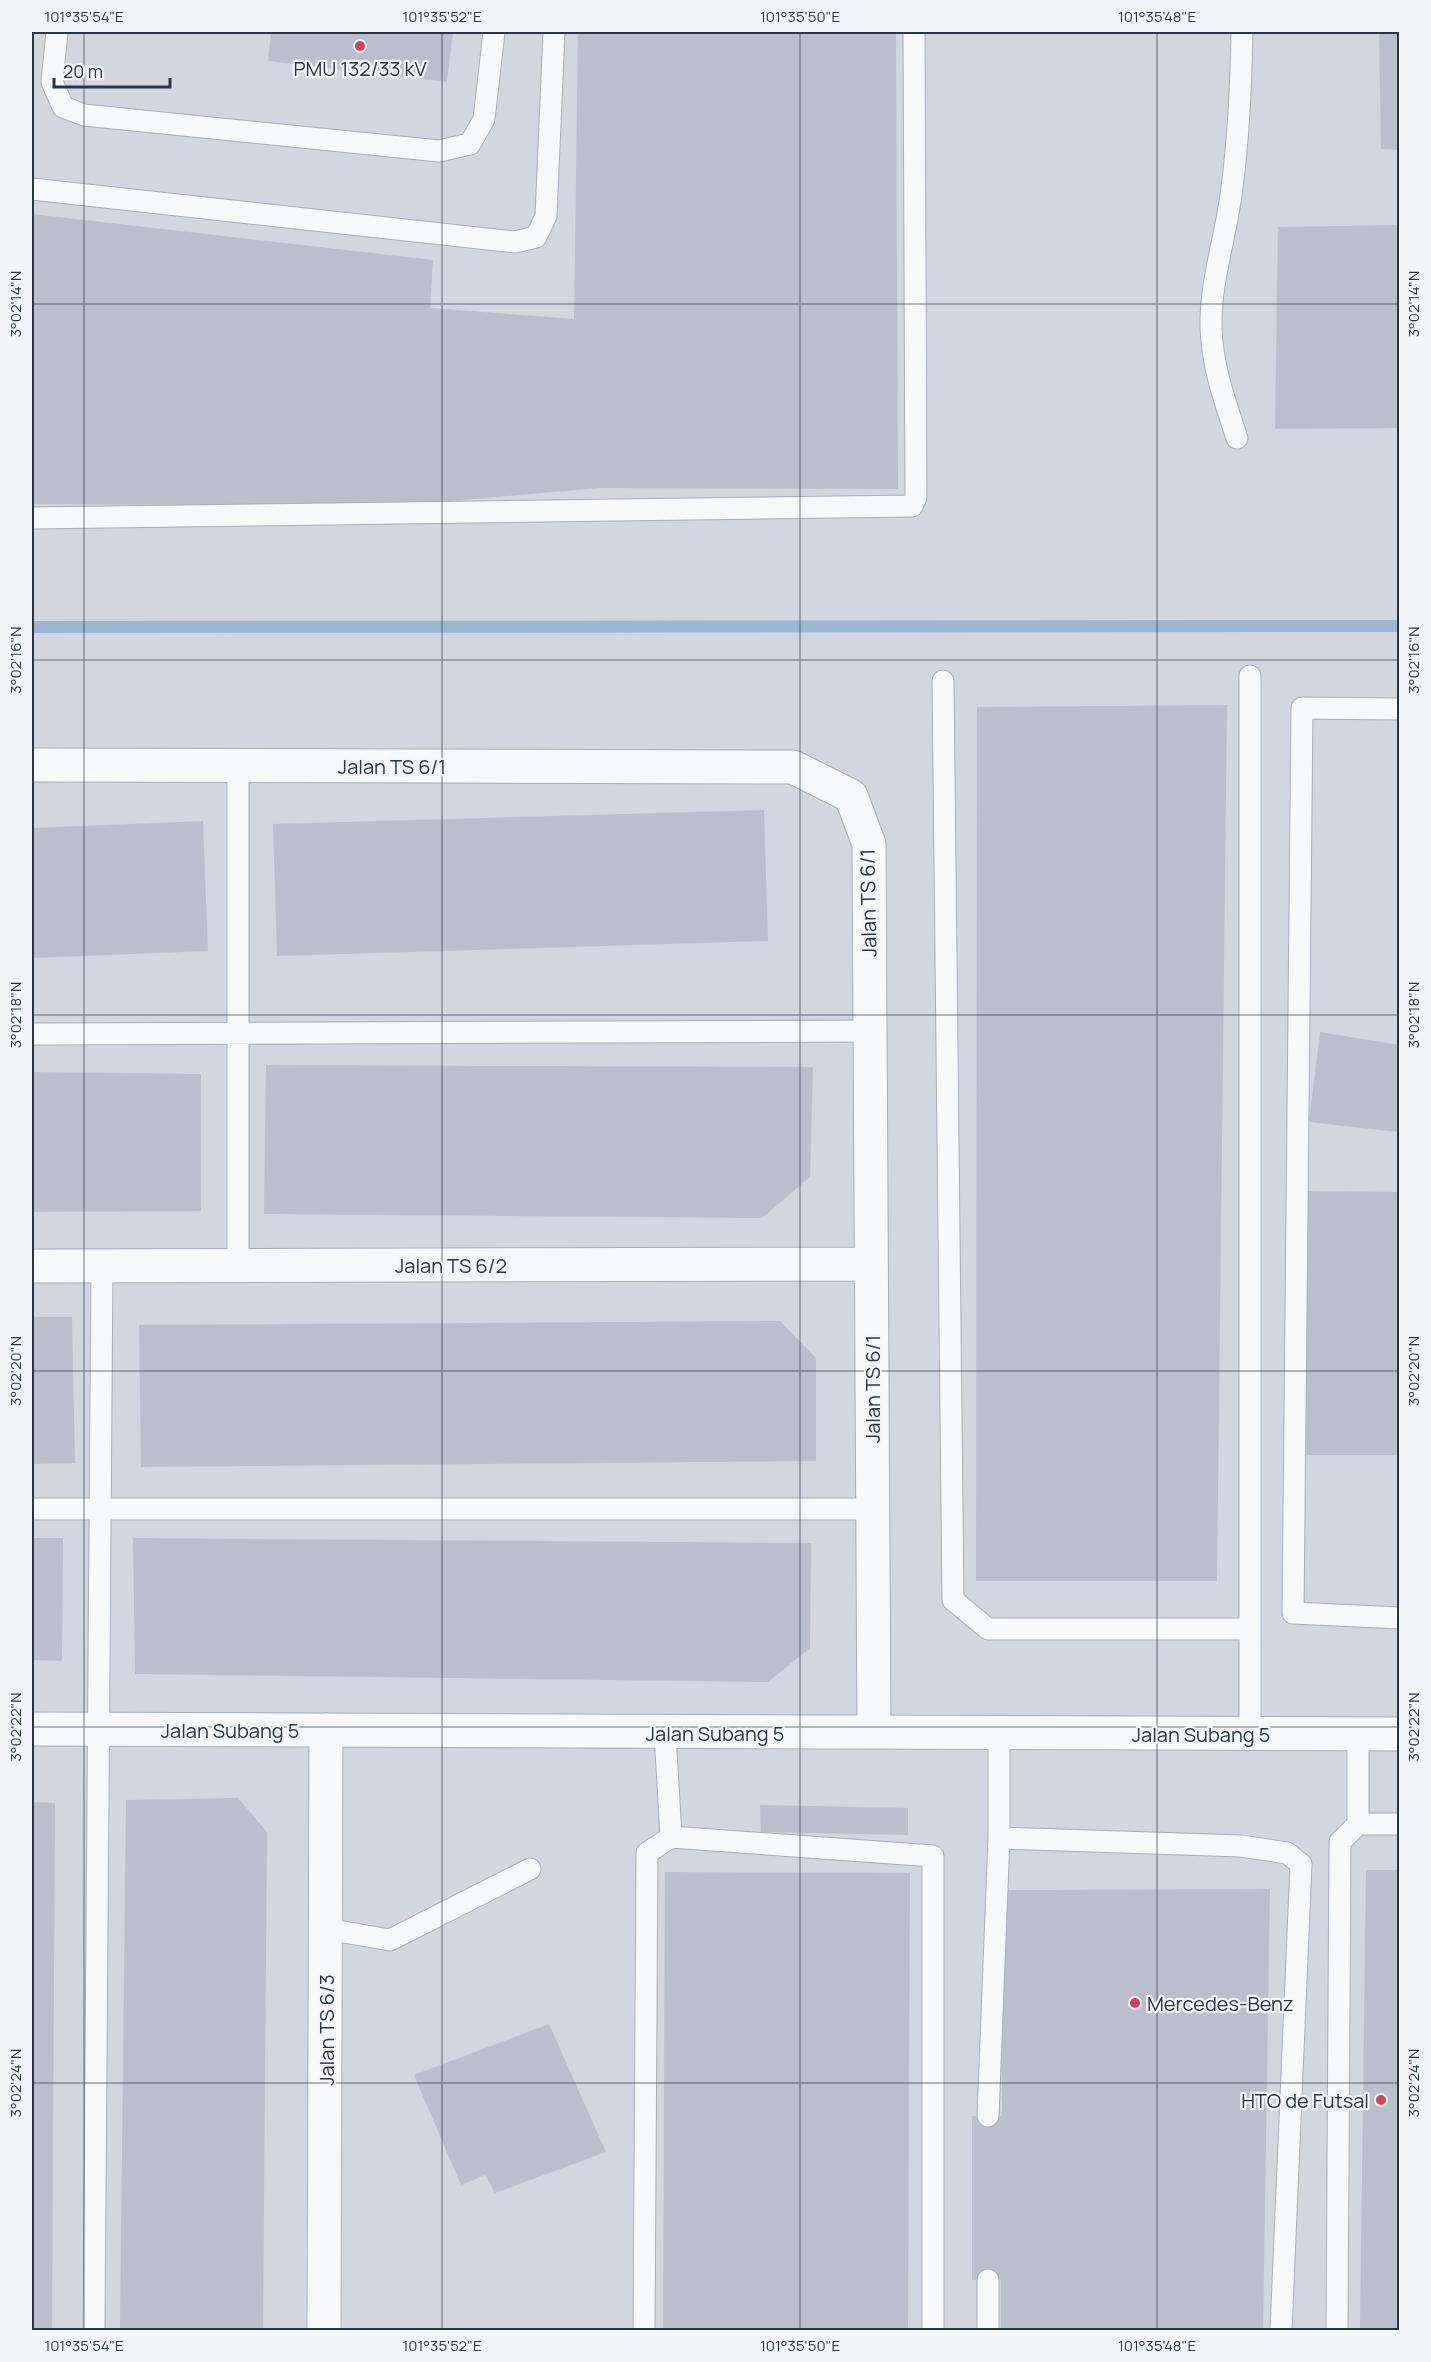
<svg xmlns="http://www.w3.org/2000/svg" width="1431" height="2362" font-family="Manrope,sans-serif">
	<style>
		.built { fill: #d1d6df }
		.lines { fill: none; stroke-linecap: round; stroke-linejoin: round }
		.stream { stroke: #9bb6cf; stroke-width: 12 }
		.building { fill: #bac0cb }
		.service-casing { stroke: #a7aeb7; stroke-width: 23 }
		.minor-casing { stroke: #a7aeb7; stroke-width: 35 }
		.service { stroke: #f6f8fa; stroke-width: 21 }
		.minor { stroke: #f6f8fa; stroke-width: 33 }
		.ticks { fill: none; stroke: #293447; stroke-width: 1.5; stroke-opacity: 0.45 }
		.poi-dot { fill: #db3e5a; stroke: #f3f6f9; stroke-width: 2 }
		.labels { text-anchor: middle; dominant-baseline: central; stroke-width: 4.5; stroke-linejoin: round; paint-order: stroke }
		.poi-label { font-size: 20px; fill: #293447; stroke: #f3f6f9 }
		.street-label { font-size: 20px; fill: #293447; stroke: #f3f6f9 }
		.neatline { fill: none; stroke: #293447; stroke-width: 2 }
		.ticks-label { font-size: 15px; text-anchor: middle; fill: #293447 }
	</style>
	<rect width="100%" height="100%" fill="#e3e7ec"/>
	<!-- built -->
	<path class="built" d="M32 32H1399V2330H32Z"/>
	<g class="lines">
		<!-- stream -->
		<path class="stream" d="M32 627 1400 626"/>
	</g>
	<!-- building -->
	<path class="building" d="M271 32H453L447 82 268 61Z
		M578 32H896L898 489 599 488 393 506 32 504V214L433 260 430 308 574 319Z
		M1379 32H1400V150L1381 149Z
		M1400 225V428L1275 429 1278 227Z
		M1227 705 1217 1581H976L977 707Z
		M764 810 768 941 277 956 273 824Z
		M203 821 208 951 32 958V828Z
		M1320 1032 1400 1045 1398 1132 1309 1122Z
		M266 1065 813 1067 810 1177 762 1218 264 1214Z
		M32 1072 201 1074V1211L32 1212Z
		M1306 1191 1400 1192V1455H1306Z
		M32 1317H72L75 1463 32 1464Z
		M780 1321 816 1358V1461L141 1467 139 1325Z
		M32 1538H63L62 1661 32 1660Z
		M133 1538 811 1543 810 1648 768 1682 135 1674Z
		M238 1798 267 1832 263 2330H120L126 1800Z
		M32 1802 55 1803 52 2330H32Z
		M760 1805 908 1808V1835L761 1832Z
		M1366 1870H1400V2330H1360Z
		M665 1872 910 1873 908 2330H663Z
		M1270 1889 1263 2330H1001V2280H972V2116H1002L1001 1890Z
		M549 2024 606 2152 495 2193 485 2175 461 2185 414 2075Z"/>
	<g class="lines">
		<defs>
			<path id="service" d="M57 32 52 82 63 107 84 115 439 151 470 144 484 119 494 32
				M32 189 515 242 536 237 546 216 554 32
				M1237 438C1225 402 1212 366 1211 327 1210 280 1227 234 1232 187 1239 136 1241 83 1242 32
				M32 518 912 506 916 497 914 32
				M1250 676V1734
				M943 681 953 1600 988 1629H1250
				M1400 709 1302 708 1293 1613 1400 1618
				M238 766V1266
				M32 1034 870 1031
				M32 1509H872
				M665 1733 671 1837
				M1358 1824V1734
				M999 1838 1241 1846 1287 1853 1301 1864 1281 2330
				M326 1929 390 1940 530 1869
				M988 2116 999 1838V1733
				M94 2330 102 1266
				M644 2330 647 1853 671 1837 933 1856V2330
				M988 2330V2280
				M1337 2330 1340 1842 1358 1824H1400"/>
			<path id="minor" d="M32 765 793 767 851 796 869 844 874 1732
				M32 1266 871 1264
				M32 1729 1400 1734
				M324 2330 326 1730"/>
		</defs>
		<!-- service casing -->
		<use href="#service" class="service-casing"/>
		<!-- minor casing -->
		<use href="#minor" class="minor-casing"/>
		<!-- service -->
		<use href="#service" class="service"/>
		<!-- minor -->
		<use href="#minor" class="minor"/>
	</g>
	<!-- ticks -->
	<path class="ticks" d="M84 32V2330M442 32V2330M800 32V2330M1157 32V2330M32 304H1400M32 660H1400M32 1015H1400M32 1371H1400M32 1727H1400M32 2083H1400"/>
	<!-- markers -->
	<g class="poi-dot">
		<circle cx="360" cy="46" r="6"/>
		<circle cx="1135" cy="2003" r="6"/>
		<circle cx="1381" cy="2100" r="6"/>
	</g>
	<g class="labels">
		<!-- poi labels -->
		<g class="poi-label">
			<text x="360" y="68">PMU 132/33 kV</text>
			<text x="1147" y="2003" text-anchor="start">Mercedes-Benz</text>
			<text x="1369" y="2100" text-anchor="end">HTO de Futsal</text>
		</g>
		<!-- street labels -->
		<g class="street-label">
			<text x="392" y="766">Jalan TS 6/1</text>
			<text transform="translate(868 903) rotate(-91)">Jalan TS 6/1</text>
			<text x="451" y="1265">Jalan TS 6/2</text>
			<text transform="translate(872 1389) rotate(-90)">Jalan TS 6/1</text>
			<text x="230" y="1730">Jalan Subang 5</text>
			<text x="715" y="1733">Jalan Subang 5</text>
			<text x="1201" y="1734">Jalan Subang 5</text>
			<text transform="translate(326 2030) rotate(-90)">Jalan TS 6/3</text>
		</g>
	</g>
	<!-- border -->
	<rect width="1431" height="2362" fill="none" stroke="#f3f6f9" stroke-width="66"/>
	<!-- scale -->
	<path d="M54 78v9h116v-9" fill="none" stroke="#293447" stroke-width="3"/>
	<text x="63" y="78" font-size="18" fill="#293447" stroke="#f3f6f9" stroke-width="4.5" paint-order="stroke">20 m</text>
	<rect x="33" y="33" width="1365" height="2296" class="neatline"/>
	<g class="ticks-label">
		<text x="84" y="22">101°35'54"E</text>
		<text x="442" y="22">101°35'52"E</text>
		<text x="800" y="22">101°35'50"E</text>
		<text x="1157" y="22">101°35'48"E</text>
		<text transform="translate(1414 304) rotate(-90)" y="5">3°02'14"N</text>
		<text transform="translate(16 304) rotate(-90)" y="5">3°02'14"N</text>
		<text transform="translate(1414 660) rotate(-90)" y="5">3°02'16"N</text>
		<text transform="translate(16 660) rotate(-90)" y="5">3°02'16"N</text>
		<text transform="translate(16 1015) rotate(-90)" y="5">3°02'18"N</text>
		<text transform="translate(1414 1015) rotate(-90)" y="5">3°02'18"N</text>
		<text transform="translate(16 1371) rotate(-90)" y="5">3°02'20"N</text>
		<text transform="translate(1414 1371) rotate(-90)" y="5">3°02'20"N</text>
		<text transform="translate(1414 1727) rotate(-90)" y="5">3°02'22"N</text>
		<text transform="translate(16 1727) rotate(-90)" y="5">3°02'22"N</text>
		<text transform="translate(16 2083) rotate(-90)" y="5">3°02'24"N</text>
		<text transform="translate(1414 2083) rotate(-90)" y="5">3°02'24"N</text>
		<text x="84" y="2351">101°35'54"E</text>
		<text x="442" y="2351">101°35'52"E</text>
		<text x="800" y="2351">101°35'50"E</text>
		<text x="1157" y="2351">101°35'48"E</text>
	</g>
</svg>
